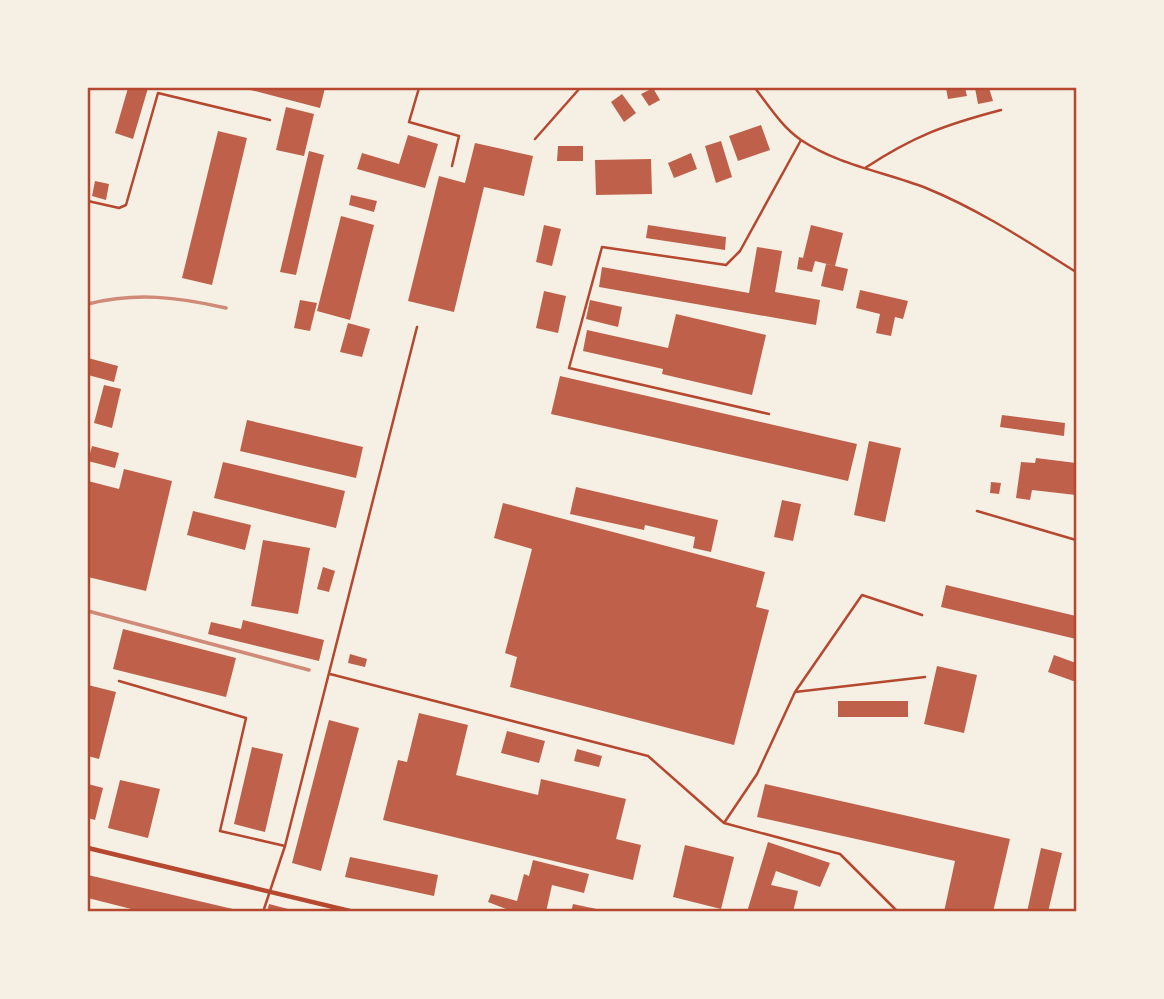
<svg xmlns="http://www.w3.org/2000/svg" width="1164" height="999" font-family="Roboto,sans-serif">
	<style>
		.building { fill: #bf614a }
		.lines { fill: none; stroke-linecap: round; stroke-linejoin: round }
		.service { stroke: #b5482f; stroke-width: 2.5 }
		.minor { stroke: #b5482f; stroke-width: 4.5 }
		.rail { stroke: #cf8b77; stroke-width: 3.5 }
		.neatline { fill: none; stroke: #b5482f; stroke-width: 2.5 }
	</style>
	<rect width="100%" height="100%" fill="#f6efe4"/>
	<!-- building -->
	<path class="building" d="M128 88H148L133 139 115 133Z
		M243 88H325L320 108Z
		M653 88 660 100 649 106 641 94Z
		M946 88H965L967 96 948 99Z
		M975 88H989L993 101 978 104Z
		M622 94 636 113 624 122 611 102Z
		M286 107 314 114 304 156 276 150Z
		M761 125 770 150 738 161 729 136Z
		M218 131 247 138 212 285 182 278Z
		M408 135 438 144 425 188 357 169 362 153 399 164Z
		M721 141 732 177 716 183 705 146Z
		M475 143 533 156 524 196 484 187 454 312 408 301 439 176 465 183Z
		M558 146H583V161H557Z
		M309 151 324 155 296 275 280 272Z
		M691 153 697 169 674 178 668 163Z
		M651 159 652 194 596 195 595 160Z
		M95 181 109 184 106 200 92 196Z
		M351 195 377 201 374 212 349 205Z
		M341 216 374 225 350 320 317 311Z
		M544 225 561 229 552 266 536 262Z
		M648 225 726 237 725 250 646 238Z
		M811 225 843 233 835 266 815 261 812 272 797 269 799 257 803 258Z
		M757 247 782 251 775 292 820 300 816 325 599 287 602 267 749 293Z
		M826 264 848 269 843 291 821 286Z
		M860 290 908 301 903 319 895 317 891 336 876 333 880 314 856 308Z
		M544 291 566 296 558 333 536 328Z
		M300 300 317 303 310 331 294 328Z
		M590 300 622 307 618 327 586 319Z
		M676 314 766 335 752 395 662 374 663 369 583 351 587 330 668 348Z
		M348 323 370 329 362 357 340 352Z
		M88 358 118 366 114 382 88 375Z
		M560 376 857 444 848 481 551 414Z
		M104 385 121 389 112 428 94 423Z
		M1002 415 1065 423 1064 436 1000 427Z
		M247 420 363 447 356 478 240 451Z
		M869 441 901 448 885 522 854 515Z
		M92 446 119 453 115 468 88 461Z
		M1036 458 1076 463V495L1032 490 1030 500 1016 498 1021 462 1035 463Z
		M223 462 345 491 336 528 214 498Z
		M124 469 172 481 146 591 88 577V481L119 489Z
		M991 482 1001 483 999 494 990 493Z
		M576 487 718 520 711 552 693 548 695 537 645 525 644 530 570 514Z
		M782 500 801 504 793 541 774 537Z
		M503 503 765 572 756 607 769 610 734 745 510 687 517 657 505 653 532 549 494 538Z
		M193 511 251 525 245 550 187 535Z
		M263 540 310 548 298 614 251 606Z
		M323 567 335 571 329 592 317 589Z
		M946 585 1076 616V639L941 607Z
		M243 620 324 640 319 661 208 634 211 622 241 629Z
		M123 629 236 658 226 697 113 669Z
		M350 654 367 659 365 667 348 663Z
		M1054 655 1076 663V682L1048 672Z
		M937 666 977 675 964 733 924 724Z
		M88 685 116 692 99 759 88 756Z
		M838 701H908V717H838Z
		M419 713 468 725 456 775 538 795 541 779 626 799 616 839 641 845 633 880 383 820 398 760 407 762Z
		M329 720 359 728 321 871 292 863Z
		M507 731 545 741 539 763 501 753Z
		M252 747 283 754 265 832 234 824Z
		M577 749 602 756 599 767 574 761Z
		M120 780 160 789 148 838 108 828Z
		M88 784 103 788 95 820 88 818Z
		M765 784 1010 839 993 912H944L955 861 757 817Z
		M768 842 830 863 820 887 776 871 771 885 798 891 793 912H747Z
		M685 845 734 857 721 909 673 897Z
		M1041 848 1062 853 1048 912H1027Z
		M350 857 438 875 434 896 345 877Z
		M533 860 589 874 584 893 552 885 546 912H514L488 902 491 894 517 901 524 874 529 876Z
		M88 875 237 910V912H143L88 898Z
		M269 904 288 909 287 912H267Z
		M573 904 601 910V912H571Z"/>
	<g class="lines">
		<!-- service -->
		<path class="service" d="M419 88 409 122 459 136 452 166
			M755 88C769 106 782 127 801 140 838 165 885 172 926 188 980 210 1028 242 1076 272
			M535 139 580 88
			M865 168C914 136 944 125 1001 110
			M88 201 119 208 126 205 158 93 270 120
			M769 414 569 368 602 247 726 265 740 251 801 140
			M977 511 1076 540
			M330 674 648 756 724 823 840 854 898 912
			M119 681 246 718 220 831 285 846
			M795 692 862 595 922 615
			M724 823 757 774 795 692 925 677
			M263 912 285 846 417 327"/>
		<!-- minor -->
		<path class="minor" d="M88 848 354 912"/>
		<!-- rail -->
		<path class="rail" d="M88 304C136 292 178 297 226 308
			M88 611 309 670"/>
	</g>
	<!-- border -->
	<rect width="1164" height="999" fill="none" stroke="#f6efe4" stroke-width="178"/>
	<rect x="89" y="89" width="986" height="821" class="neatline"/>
</svg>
